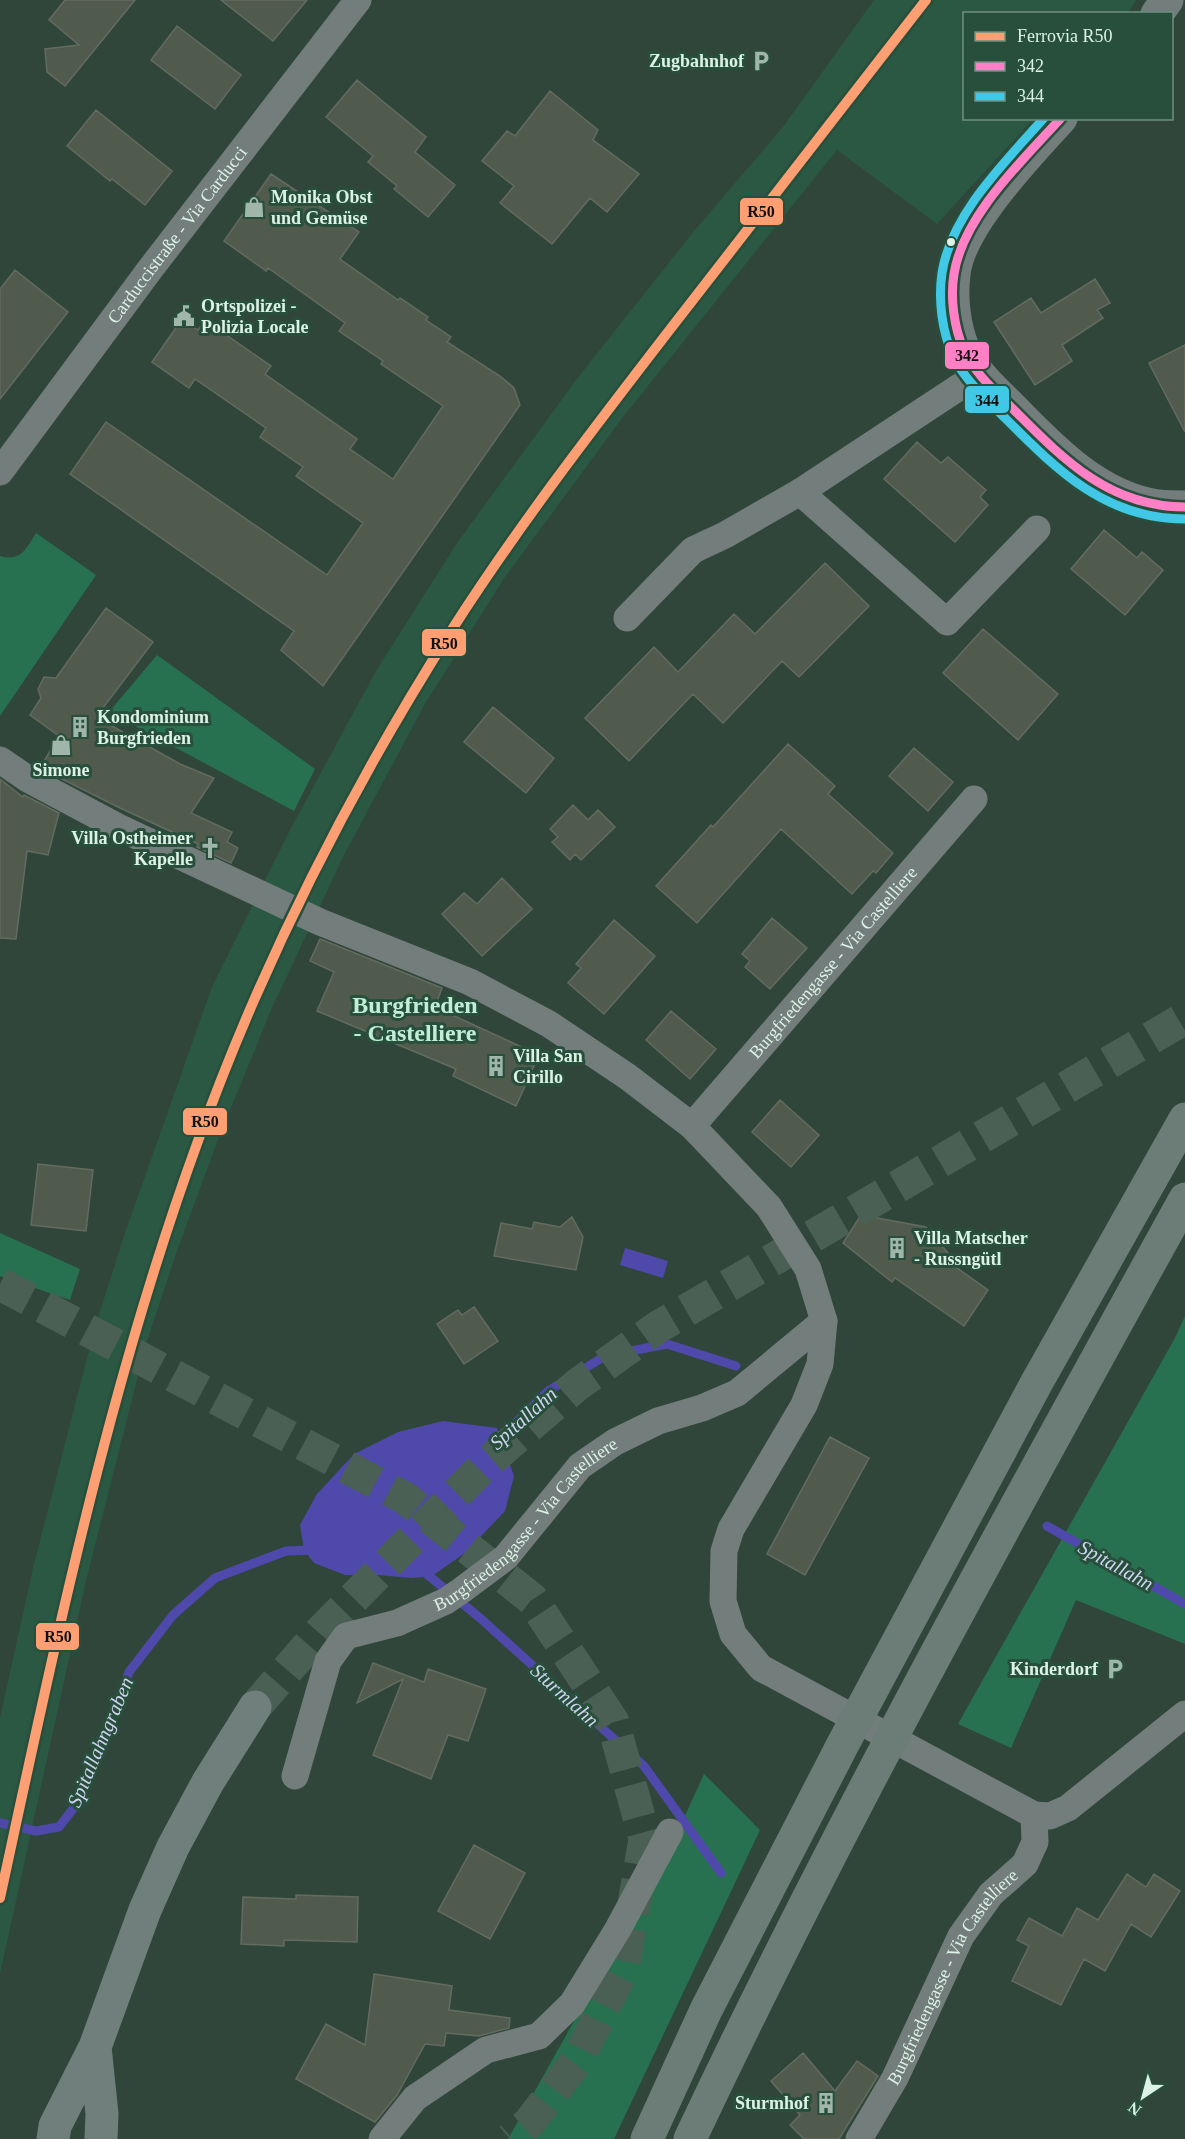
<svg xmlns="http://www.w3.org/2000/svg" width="1185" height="2139" font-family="Georgia,serif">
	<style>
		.built { fill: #2a5843 }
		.green { fill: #277151 }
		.water { fill: #4f49ab }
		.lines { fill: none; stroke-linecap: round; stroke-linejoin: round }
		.stream { stroke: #4f49ab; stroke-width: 9 }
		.building { fill: #505b4e; stroke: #636b5f; stroke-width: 1.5 }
		.primary-tunnel { stroke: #4a6055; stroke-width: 33; stroke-dasharray: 33 16; stroke-linecap: butt }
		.minor { stroke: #737e7c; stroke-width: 27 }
		.tertiary { stroke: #737e7c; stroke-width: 33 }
		.primary { stroke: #707e7c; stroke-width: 33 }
		.motorway { stroke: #6c7c76; stroke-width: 33 }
		.bus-1-casing { stroke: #274f3c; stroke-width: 14 }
		.bus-2-casing { stroke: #274f3c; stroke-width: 14 }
		.bus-1 { stroke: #ff80c5; stroke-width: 9 }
		.bus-2 { stroke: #40c8e6; stroke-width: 9 }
		.rail-1-casing { stroke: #274f3c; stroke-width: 15 }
		.rail-1 { stroke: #fd9f72; stroke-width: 10 }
		.bus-dot { fill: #dcf2e6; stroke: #274f3c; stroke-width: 2 }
		.labels { text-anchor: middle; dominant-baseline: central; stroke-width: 6; stroke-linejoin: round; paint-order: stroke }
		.poi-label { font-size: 18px; font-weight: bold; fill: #dcf2e6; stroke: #274f3c; text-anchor: start }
		.street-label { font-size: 18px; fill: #dcf2e6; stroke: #274f3c }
		.water-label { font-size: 20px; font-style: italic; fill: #d1d4f0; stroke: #274f3c }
		.district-label { font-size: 24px; font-weight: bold; fill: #c1efd6; stroke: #274f3c }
		.line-badge { stroke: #274f3c; stroke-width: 2 }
		.pale-badge-label { font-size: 16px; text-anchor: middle; font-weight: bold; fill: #111 }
	</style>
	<rect width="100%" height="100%" fill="#30463b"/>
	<!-- built -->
	<path class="built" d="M874 0H1136L1128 13 964 14V118L1033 119 937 224 837 150 623 417 505 577 426 702 344 855 271 1010 219 1137 177 1251 146 1344 86 1581 0 1974V1718L33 1568 95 1327 125 1233 212 987 291 828 376 671 457 543 576 380 694 231 783 127Z"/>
	<!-- green -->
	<path class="green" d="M36 533 96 575 0 716V556C21 562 26 549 36 533Z
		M157 655 315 769 294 811 109 712Z
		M0 1233 80 1269 70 1300 0 1276Z
		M1185 1316V1644L1076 1600 1011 1748 958 1724 1175 1338Z
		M704 1774 760 1830 614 2139H508L667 1855Z"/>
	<!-- water -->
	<path class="water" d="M625 1248 668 1261 663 1278 620 1265Z
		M443 1421 497 1428 514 1476 505 1511 465 1553 432 1576 413 1578 377 1575H345L314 1563 304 1550 300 1525 317 1494 354 1454 398 1432Z"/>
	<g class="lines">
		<!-- stream -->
		<path class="stream" d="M493 1445 548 1391 605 1356 667 1344 736 1366
			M1047 1526 1185 1604
			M423 1571 480 1618 644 1766 721 1873
			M0 1823 36 1831 59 1827 76 1805 105 1737 129 1672 173 1615 215 1578 286 1551 316 1550"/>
	</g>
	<!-- building -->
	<path class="building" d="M65 0H135L65 86 47 72 45 49 79 45 49 20Z
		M221 0H307L273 41Z
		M177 26 241 75 215 109 151 60Z
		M357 80 426 137 415 152 455 185 428 217 394 189 397 186 368 162 373 156 326 117Z
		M550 91 598 130 593 140 639 174 607 212 590 198 552 244 500 203 514 186 482 161 507 131 515 136Z
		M96 110 172 171 145 205 112 179 110 181 67 146Z
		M271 174 359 232 340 259 398 300 400 298 428 317 426 320 451 337 447 342 500 376 514 388 520 405 323 686 281 650 294 631 70 474 106 422 327 575 363 523 296 476 303 467 260 437 266 428 195 379 189 388 152 362 182 319 198 330 205 320 271 366 265 374 357 439 350 449 393 479 443 406 381 364 383 361 339 331 345 323 268 268 266 271 224 241Z
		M15 270 68 312 0 399V289Z
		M1095 279 1110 303 1097 310 1103 318 1062 345 1072 361 1035 385 994 322 1031 298 1041 313Z
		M1185 345V432L1149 363Z
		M917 442 941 463 948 457 986 490 980 497 988 505 955 542 884 479Z
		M1104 530 1137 558 1142 552 1163 570 1125 615 1071 569Z
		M825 563 869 606 799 677 782 661 723 723 693 694 629 761 585 718 654 647 678 672 734 614 755 634Z
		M106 608 153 642 96 717 180 764 214 778 191 813 232 832 227 842 238 848 231 863 197 847 198 844 120 808 40 768 59 736 30 715 41 698 38 689 44 677 56 678Z
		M983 629 1058 694 1018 740 943 673Z
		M493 707 554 758 526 793 464 742Z
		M788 744 835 786 828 794 893 853 876 873 873 871 852 894 781 829 697 923 656 886 711 825 713 827Z
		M914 748 953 782 928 811 889 776Z
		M0 779 23 797 24 795 59 813 48 855 27 851 16 939 0 938Z
		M573 805 588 820 598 810 615 827 581 860 575 854 570 860 552 842 558 837 550 829Z
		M502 878 532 909 482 956 442 914 464 893 477 904Z
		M772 918 807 948 770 989 745 967 750 961 742 954Z
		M614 920 655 956 604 1014 568 983 581 968 576 964Z
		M320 939 442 988 435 1007 539 1055 516 1106 453 1076 456 1069 317 1011 334 972 310 961Z
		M671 1011 716 1049 690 1079 646 1040Z
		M780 1100 819 1135 791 1167 752 1132Z
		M38 1164 93 1170 86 1231 31 1225Z
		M861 1215 926 1227 948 1253 943 1258 988 1290 964 1326 895 1278 892 1282 843 1243Z
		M572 1217 583 1237 576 1270 494 1256 501 1223 532 1229 534 1222 560 1227Z
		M474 1307 498 1341 464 1364 437 1324 458 1310 462 1315Z
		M830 1437 869 1458 805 1575 767 1554Z
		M373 1663 424 1682 428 1669 486 1689 468 1741 448 1735 431 1779 373 1755 403 1679 357 1703Z
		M474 1845 525 1873 490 1939 438 1911Z
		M1127 1874 1146 1887 1154 1874 1180 1891 1151 1937 1131 1924 1105 1971 1084 1959 1061 2005 1012 1981 1029 1946 1017 1940 1029 1918 1062 1936 1077 1908 1098 1920Z
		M296 1895 358 1897 357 1942 284 1940V1946L241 1944 243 1897 296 1899Z
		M374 1974 452 1986 449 2010 510 2018 509 2028 479 2036 446 2033 444 2046 425 2044 397 2095 375 2122 296 2079 326 2024 365 2045Z
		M803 2053 835 2091 857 2061 878 2076 839 2139H804L790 2125 800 2115 771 2081Z"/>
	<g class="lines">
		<!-- primary-tunnel -->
		<path class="primary-tunnel" d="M0 1284 405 1498 532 1599 613 1722 645 1839 623 1969 577 2061 529 2123 510 2139
			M255 1707 321 1631 487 1463 577 1385 658 1327 1185 1018"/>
		<!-- minor -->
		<g class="minor">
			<path d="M979 374 800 492 947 622 1037 529"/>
			<path id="s1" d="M0 472 151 268 358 0"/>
			<path d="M627 618 693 550 725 535 800 492"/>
			<path d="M0 760 28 779 118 827 320 922 470 982 549 1024 628 1077 692 1126 769 1207 808 1269 824 1321 820 1364 804 1405 731 1529 724 1551 723 1601 733 1634 761 1668 1034 1815 1050 1816 1068 1808 1185 1714"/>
			<path id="s2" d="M692 1126 974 799"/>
			<path id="s3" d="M295 1776 328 1661 346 1636 397 1623 446 1601 462 1590 506 1557 580 1466 615 1442 658 1421 702 1408 737 1393 824 1321"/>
			<path d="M382 2139 415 2098 486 2050 539 2036 572 2004 618 1929 670 1832"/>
			<path id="s4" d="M859 2139 895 2078 961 1936 991 1894 1025 1864 1035 1842 1034 1815"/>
		</g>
		<!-- tertiary -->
		<path class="tertiary" d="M1157 14 1167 0
			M1061 118C1028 155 959 225 954 274 951 298 954 327 964 350 975 374 995 391 1013 409 1053 450 1098 497 1158 506 1167 507 1176 507 1185 507"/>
		<!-- primary -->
		<path class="primary" d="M95 2047 102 2114 101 2139
			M53 2139 55 2126 95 2047 145 1910 173 1847 208 1782 255 1707"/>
		<!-- motorway -->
		<path class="motorway" d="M647 2139 706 2010 843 1744 1037 1382 1185 1119
			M690 2139C841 1819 1014 1509 1185 1199"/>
		<defs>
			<path id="bus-1" d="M1061 118C1022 161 963 216 954 274 950 298 954 328 964 350 975 374 995 391 1013 409 1063 459 1109 507 1185 507"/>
			<path id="bus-2" d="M1044 118C1006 161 951 214 942 273 938 300 942 333 954 358 966 381 986 399 1004 417 1057 470 1105 519 1185 519"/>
		</defs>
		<!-- bus-1 casing -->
		<use href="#bus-1" class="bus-1-casing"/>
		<!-- bus-2 casing -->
		<use href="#bus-2" class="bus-2-casing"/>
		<!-- bus-1 -->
		<use href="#bus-1" class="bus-1"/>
		<!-- bus-2 -->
		<use href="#bus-2" class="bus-2"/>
		<defs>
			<path id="rail-1" d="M0 1898C66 1593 129 1286 255 998 311 870 378 746 453 628 519 525 594 428 668 332 754 221 840 110 926 0"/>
		</defs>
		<!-- rail-1 casing -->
		<use href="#rail-1" class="rail-1-casing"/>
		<!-- rail-1 -->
		<use href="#rail-1" class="rail-1"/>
	</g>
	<!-- icons -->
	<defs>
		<symbol id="parking-bare" viewBox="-9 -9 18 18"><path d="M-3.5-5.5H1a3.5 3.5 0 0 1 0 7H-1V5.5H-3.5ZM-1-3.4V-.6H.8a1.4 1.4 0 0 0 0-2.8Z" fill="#a0b6aa" stroke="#274f3c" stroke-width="2.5" paint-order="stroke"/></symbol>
		<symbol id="shop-bare" viewBox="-9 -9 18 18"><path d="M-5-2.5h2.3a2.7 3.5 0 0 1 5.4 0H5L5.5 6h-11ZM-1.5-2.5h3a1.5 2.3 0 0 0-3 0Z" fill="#a0b6aa" stroke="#274f3c" stroke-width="2.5" paint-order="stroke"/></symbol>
		<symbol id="civic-bare" viewBox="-9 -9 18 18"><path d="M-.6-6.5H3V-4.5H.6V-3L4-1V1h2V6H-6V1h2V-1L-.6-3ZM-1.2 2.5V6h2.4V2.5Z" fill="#a0b6aa" stroke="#274f3c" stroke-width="2.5" paint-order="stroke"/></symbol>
		<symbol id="building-bare" viewBox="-9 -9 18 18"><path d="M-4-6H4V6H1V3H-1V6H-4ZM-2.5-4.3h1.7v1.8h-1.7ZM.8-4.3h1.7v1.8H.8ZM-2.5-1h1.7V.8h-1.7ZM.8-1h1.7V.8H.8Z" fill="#a0b6aa" stroke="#274f3c" stroke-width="2.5" paint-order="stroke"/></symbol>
		<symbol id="church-bare" viewBox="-9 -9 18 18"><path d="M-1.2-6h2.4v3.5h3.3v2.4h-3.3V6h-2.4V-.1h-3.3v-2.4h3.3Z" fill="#a0b6aa" stroke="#274f3c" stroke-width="2.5" paint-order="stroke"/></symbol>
	</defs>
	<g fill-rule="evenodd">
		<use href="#parking-bare" x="746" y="46" width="30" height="30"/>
		<use href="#shop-bare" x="239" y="192" width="30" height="30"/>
		<use href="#civic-bare" x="169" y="301" width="30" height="30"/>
		<use href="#building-bare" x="65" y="712" width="30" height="30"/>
		<use href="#shop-bare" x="46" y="730" width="30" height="30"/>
		<use href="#church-bare" x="195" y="833" width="30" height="30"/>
		<use href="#building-bare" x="481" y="1051" width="30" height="30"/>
		<use href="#building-bare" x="882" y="1233" width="30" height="30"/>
		<use href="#parking-bare" x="1100" y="1654" width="30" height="30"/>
		<use href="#building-bare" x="811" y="2088" width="30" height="30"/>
	</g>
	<!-- markers -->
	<circle class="bus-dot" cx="951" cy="242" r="5"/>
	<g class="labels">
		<!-- poi labels -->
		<g class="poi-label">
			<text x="744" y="61" text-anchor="end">Zugbahnhof</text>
			<text x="271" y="197">Monika Obst<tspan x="271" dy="21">und Gemüse</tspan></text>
			<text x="201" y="306">Ortspolizei -<tspan x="201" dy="21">Polizia Locale</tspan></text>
			<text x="97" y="717">Kondominium<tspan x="97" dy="21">Burgfrieden</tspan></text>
			<text x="61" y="770" text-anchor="middle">Simone</text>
			<text x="193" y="838" text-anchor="end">Villa Ostheimer<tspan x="193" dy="21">Kapelle</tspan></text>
			<text x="513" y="1056">Villa San<tspan x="513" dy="21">Cirillo</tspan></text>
			<text x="914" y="1238">Villa Matscher<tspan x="914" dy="21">- Russngütl</tspan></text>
			<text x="1098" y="1669" text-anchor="end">Kinderdorf</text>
			<text x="809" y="2103" text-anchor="end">Sturmhof</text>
		</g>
		<!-- street labels -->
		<g class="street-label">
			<text stroke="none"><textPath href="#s1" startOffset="296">Carduccistraße - Via Carducci</textPath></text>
			<text stroke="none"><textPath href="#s2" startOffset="216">Burgfriedengasse - Via Castelliere</textPath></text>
			<text stroke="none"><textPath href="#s3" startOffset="368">Burgfriedengasse - Via Castelliere</textPath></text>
			<text stroke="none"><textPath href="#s4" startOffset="188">Burgfriedengasse - Via Castelliere</textPath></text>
		</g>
		<!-- water labels -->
		<g class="water-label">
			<text transform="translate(523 1418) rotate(-42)">Spitallahn</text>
			<text transform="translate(1116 1565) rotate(29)">Spitallahn</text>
			<text transform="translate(565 1695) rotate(42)">Sturmlahn</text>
			<text transform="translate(100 1742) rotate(-67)">Spitallahngraben</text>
		</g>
		<!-- district labels -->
		<g class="district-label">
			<text x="415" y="1005">Burgfrieden<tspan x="415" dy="28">- Castelliere</tspan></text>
		</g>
	</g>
	<g class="line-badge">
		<rect x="739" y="197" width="45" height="29" rx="6" fill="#fd9f72"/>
		<rect x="944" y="341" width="46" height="29" rx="6" fill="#ff80c5"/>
		<rect x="964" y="385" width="46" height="29" rx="6" fill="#40c8e6"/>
		<rect x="421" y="628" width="46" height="29" rx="6" fill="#fd9f72"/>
		<rect x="182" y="1107" width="46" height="29" rx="6" fill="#fd9f72"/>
		<rect x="35" y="1622" width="45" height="29" rx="6" fill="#fd9f72"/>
	</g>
	<g class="pale-badge-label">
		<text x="761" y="217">R50</text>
		<text x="967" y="361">342</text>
		<text x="987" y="406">344</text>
		<text x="444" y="649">R50</text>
		<text x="205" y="1127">R50</text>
		<text x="58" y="1642">R50</text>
	</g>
	<!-- legend -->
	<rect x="963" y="12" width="210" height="108" fill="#274f3c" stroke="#6f9080" stroke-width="1.5"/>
	<rect x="975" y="32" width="30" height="9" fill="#fd9f72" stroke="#6f9080" stroke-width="1.5"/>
	<text x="1017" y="42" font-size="18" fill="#dcf2e6">Ferrovia R50</text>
	<rect x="975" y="62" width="30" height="9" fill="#ff80c5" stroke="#6f9080" stroke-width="1.5"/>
	<text x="1017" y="72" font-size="18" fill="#dcf2e6">342</text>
	<rect x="975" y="92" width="30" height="9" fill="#40c8e6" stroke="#6f9080" stroke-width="1.5"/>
	<text x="1017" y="102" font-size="18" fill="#dcf2e6">344</text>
	<!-- north arrow -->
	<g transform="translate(1143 2097) rotate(216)" stroke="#274f3c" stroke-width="4.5" paint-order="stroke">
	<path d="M0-4.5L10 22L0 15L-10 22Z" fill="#dcf2e6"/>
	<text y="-9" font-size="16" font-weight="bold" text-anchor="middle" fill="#dcf2e6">N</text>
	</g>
</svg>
